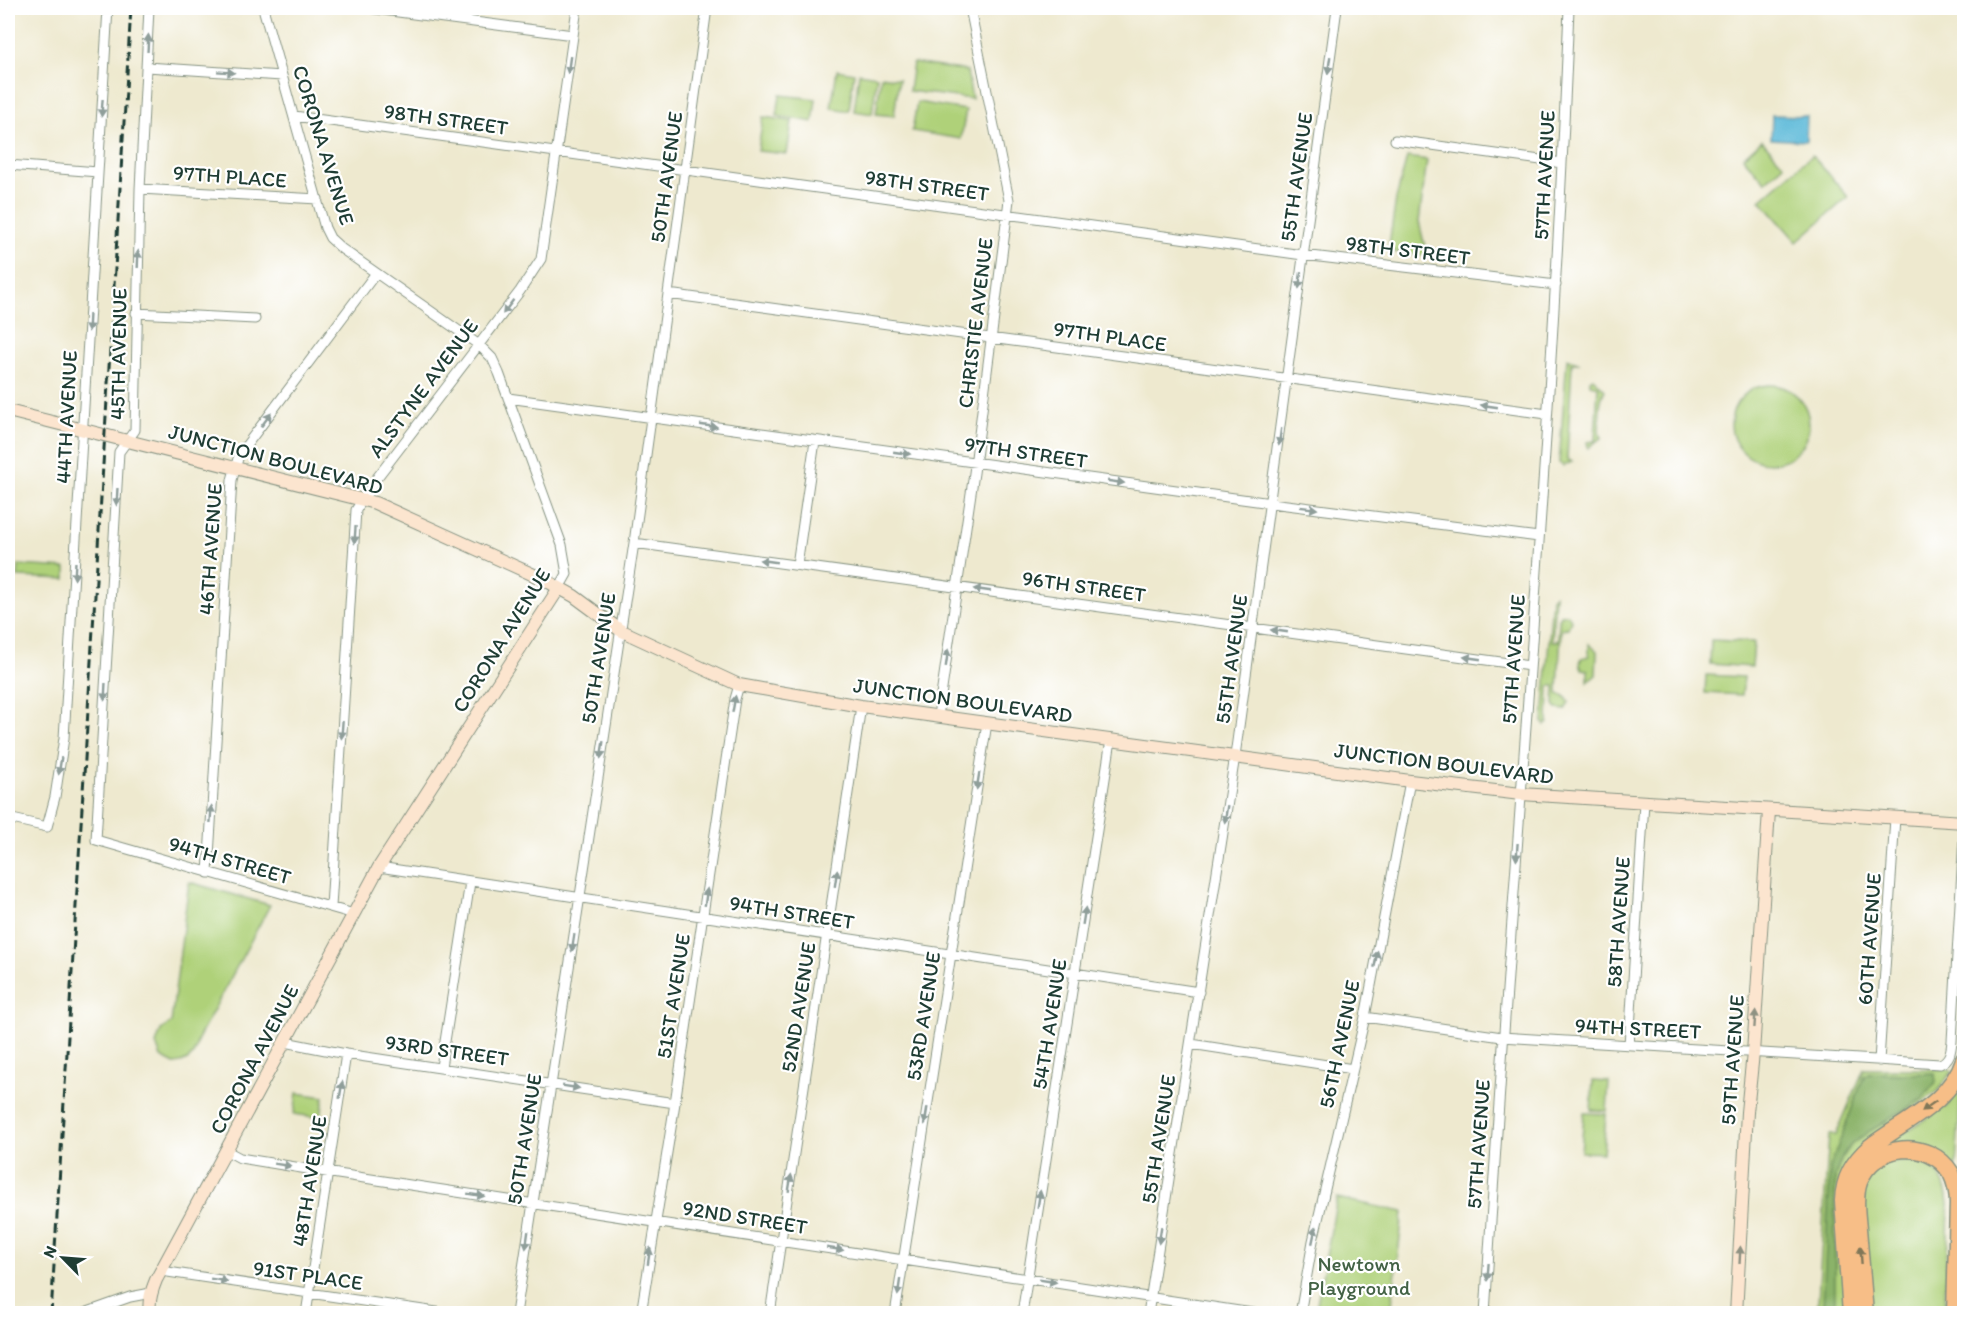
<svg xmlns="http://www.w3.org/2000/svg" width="1972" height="1321" font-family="Itim,sans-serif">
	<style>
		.green { fill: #afd179; stroke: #678756; stroke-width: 1.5 }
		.forest { fill: #8bb369; stroke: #55784e; stroke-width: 1.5 }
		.water { fill: #59b8d8; stroke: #3c7a86; stroke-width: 1.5 }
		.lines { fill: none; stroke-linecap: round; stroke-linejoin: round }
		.street-casing { stroke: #869382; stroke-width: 11 }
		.secondary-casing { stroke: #869382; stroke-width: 14 }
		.highway-casing { stroke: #869382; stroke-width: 19 }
		.street { stroke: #fff; stroke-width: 9 }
		.secondary { stroke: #fce5cf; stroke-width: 12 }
		.highway { stroke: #f7be87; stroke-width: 16 }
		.rail { stroke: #1f3d34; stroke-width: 3; stroke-dasharray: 9 4.5; stroke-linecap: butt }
		.oneway { fill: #8f9e9a }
		.oneway2 { fill: #8e9182 }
		.oneway3 { fill: #807759 }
		.labels { text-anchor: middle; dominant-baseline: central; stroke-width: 4.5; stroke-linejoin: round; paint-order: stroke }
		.street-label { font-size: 21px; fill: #1f3d34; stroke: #fff }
		.park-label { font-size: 21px; fill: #436245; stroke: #fff }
	</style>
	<rect width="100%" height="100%" fill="#fff"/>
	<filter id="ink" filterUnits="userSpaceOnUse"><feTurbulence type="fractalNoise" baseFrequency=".0167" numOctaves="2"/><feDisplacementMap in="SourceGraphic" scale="12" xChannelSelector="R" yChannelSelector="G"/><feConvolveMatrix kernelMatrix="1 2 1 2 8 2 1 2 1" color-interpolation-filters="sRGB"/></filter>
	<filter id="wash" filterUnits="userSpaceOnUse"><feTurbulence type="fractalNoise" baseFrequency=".008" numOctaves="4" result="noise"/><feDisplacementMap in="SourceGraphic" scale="24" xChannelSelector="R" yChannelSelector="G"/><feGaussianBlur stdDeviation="1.35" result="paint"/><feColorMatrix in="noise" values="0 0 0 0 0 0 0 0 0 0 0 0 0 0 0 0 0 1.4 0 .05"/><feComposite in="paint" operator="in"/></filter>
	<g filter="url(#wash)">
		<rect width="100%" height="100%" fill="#eee9cf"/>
		<!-- green -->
		<path class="green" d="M913 63 967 71 972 99 909 91Z
			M837 70 854 73 849 111 831 108Z
			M859 73 877 76 872 114 854 111Z
			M881 76 899 79 894 116 876 114Z
			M780 95 816 99 813 122 777 116Z
			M917 102 966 110 961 139 912 131Z
			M763 117 792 121 787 154 758 151Z
			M1762 140 1784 165 1765 182 1743 157Z
			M1812 155 1848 197 1797 242 1760 200Z
			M1407 157 1427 160 1419 222 1427 256 1388 251 1396 199Z
			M1567 358 1580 363H1572L1567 459 1572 462 1563 466 1559 463Z
			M1593 378 1605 390C1598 401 1600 420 1599 433L1602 437 1588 448 1587 442 1595 441V437L1598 386 1590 384V380Z
			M1731 424a39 39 0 1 1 78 0a39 39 0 1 1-78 0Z
			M19 565 66 568V579L18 577Z
			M1555 595 1552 641H1558L1559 620 1561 615 1568 614 1571 620 1568 628 1561 629 1558 690V694L1565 696 1569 702 1565 710 1557 709 1554 704 1555 686H1549L1548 723 1545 725 1543 722 1552 598Z
			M1711 640 1754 642 1752 667 1710 664Z
			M1589 644 1597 651 1596 675 1588 682V670L1582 669 1580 665 1581 658 1589 656Z
			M1706 675 1744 677 1742 695 1705 693Z
			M189 882 270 905 197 1041C196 1056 188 1063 174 1064L161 1057 156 1044 161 1030 171 1023Z
			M1864 1069H1949L1953 1071 1938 1091 1861 1145 1843 1313H1821L1818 1305 1819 1284 1829 1135H1836Z
			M1593 1081 1609 1082 1607 1111 1591 1110Z
			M1957 1087 1961 1088 1956 1166 1953 1167 1887 1146V1143L1950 1104 1949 1096Z
			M297 1093 324 1097 321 1118 294 1114Z
			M1584 1113 1606 1114 1603 1153 1581 1152Z
			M1894 1158 1895 1162C1958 1154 1949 1211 1947 1254 1945 1274 1945 1293 1946 1313H1870L1862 1188 1872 1170Z
			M1337 1198 1403 1212 1391 1313H1344L1316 1309Z"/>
		<!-- forest -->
		<path class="forest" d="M1868 1073 1905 1074 1935 1073 1936 1082 1922 1099 1870 1131 1852 1144 1843 1155 1835 1177V1303L1837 1313H1826L1823 1305 1830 1167 1864 1076Z"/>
		<!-- water -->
		<path class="water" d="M1772 115 1807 116 1806 141 1771 139Z"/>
	</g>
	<g filter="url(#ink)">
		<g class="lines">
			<defs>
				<path id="street" d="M149 8 140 189 135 430 119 452 96 840 354 914
					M263 8 325 228 330 238 342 249 479 345 492 358 499 373 562 545 567 574 559 588
					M368 8 573 35
					M147 67 282 76
					M294 116 1303 255 1556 285
					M1395 140 1562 163
					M8 165 98 172
					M140 189 318 199
					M668 294 1547 414
					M136 313 255 319
					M508 398 1271 503 1539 537
					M634 543 1530 666
					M797 565 815 441
					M938 716 974 473 1009 200 970 8
					M8 818 47 827 55 797 64 738 108 8
					M379 867 1199 992
					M208 873 232 480 239 455 376 273
					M331 907 356 510 376 479 520 291 541 259 577 8
					M1365 1017 1502 1037 1940 1064C1950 1060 1951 1051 1952 1041L1964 835
					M285 1042 346 1054 675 1103
					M1191 1044 1353 1069
					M1629 1045 1644 802
					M1879 1061 1895 818
					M441 1067 470 882
					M227 1151 240 1158 338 1174 1259 1314
					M161 1271 450 1314
					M82 1314 130 1297 151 1293
					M306 1314 346 1054
					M516 1314 634 543 707 8
					M641 1314 675 1103 735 699 739 685
					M770 1314 861 706
					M895 1314 987 723
					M1022 1314 1111 740
					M1148 1314 1235 756 1337 8
					M1300 1314 1313 1241 1365 1017 1410 781
					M1485 1314C1512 878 1552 443 1569 8"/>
				<path id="secondary" d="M8 411 375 503 545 580 574 596 620 630 739 685 861 706 1410 781 1521 794 1964 822
					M150 1314C148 1302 151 1292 156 1280L379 867 559 588
					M1736 1314 1747 1112 1753 1053 1769 811"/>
				<path id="highway" d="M1851 1314 1843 1201C1844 1178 1853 1162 1870 1147 1904 1121 1950 1103 1964 1060
					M1865 1314C1863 1289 1861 1265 1859 1241 1858 1222 1853 1199 1859 1182 1874 1142 1929 1138 1951 1173 1956 1183 1958 1193 1958 1204L1955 1314"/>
			</defs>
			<!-- street casing -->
			<use href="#street" class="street-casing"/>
			<!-- secondary casing -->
			<use href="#secondary" class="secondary-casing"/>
			<!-- highway casing -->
			<use href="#highway" class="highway-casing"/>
			<!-- street -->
			<use href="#street" class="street"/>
			<!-- secondary -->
			<use href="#secondary" class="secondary"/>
			<!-- highway -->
			<use href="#highway" class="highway"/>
			<!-- rail -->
			<path class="rail" d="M51 1314 131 8"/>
		</g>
		<!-- one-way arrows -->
		<defs><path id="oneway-solid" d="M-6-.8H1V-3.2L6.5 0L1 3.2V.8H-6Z" transform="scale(1.5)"/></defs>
		<g class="oneway">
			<use href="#oneway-solid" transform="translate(148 43) rotate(-87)"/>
			<use href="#oneway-solid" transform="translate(569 65) rotate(98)"/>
			<use href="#oneway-solid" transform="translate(1329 65) rotate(98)"/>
			<use href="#oneway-solid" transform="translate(226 72) rotate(4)"/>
			<use href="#oneway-solid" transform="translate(102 108) rotate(94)"/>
			<use href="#oneway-solid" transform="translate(138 259) rotate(-88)"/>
			<use href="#oneway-solid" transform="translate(1300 280) rotate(97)"/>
			<use href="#oneway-solid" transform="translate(508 307) rotate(127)"/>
			<use href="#oneway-solid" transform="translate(89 323) rotate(93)"/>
			<use href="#oneway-solid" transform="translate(1489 406) rotate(-172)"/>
			<use href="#oneway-solid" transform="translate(266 420) rotate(-53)"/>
			<use href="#oneway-solid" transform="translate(709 426) rotate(8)"/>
			<use href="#oneway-solid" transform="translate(1280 437) rotate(98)"/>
			<use href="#oneway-solid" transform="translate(902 453) rotate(8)"/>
			<use href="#oneway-solid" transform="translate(1116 482) rotate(8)"/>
			<use href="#oneway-solid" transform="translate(117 497) rotate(93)"/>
			<use href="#oneway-solid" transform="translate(1309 508) rotate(7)"/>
			<use href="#oneway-solid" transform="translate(355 535) rotate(94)"/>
			<use href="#oneway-solid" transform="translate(768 561) rotate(-172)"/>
			<use href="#oneway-solid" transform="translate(75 571) rotate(93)"/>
			<use href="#oneway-solid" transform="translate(982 590) rotate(-172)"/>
			<use href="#oneway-solid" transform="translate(1279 631) rotate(-172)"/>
			<use href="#oneway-solid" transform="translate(947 658) rotate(-82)"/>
			<use href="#oneway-solid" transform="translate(1472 658) rotate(-172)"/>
			<use href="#oneway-solid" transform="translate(105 692) rotate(93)"/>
			<use href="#oneway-solid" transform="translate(734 704) rotate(-80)"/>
			<use href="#oneway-solid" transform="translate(342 730) rotate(94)"/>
			<use href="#oneway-solid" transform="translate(602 750) rotate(99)"/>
			<use href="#oneway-solid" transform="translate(60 766) rotate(99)"/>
			<use href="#oneway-solid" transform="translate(978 781) rotate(99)"/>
			<use href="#oneway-solid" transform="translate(211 814) rotate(-86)"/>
			<use href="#oneway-solid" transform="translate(1226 814) rotate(99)"/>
			<use href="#oneway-solid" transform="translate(1517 852) rotate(94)"/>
			<use href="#oneway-solid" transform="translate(836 878) rotate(-82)"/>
			<use href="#oneway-solid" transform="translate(706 897) rotate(-82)"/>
			<use href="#oneway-solid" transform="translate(1084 916) rotate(-81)"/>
			<use href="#oneway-solid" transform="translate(573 943) rotate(99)"/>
			<use href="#oneway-solid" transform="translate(1376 959) rotate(-79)"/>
			<use href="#oneway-solid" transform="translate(571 1087) rotate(9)"/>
			<use href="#oneway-solid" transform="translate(341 1090) rotate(-81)"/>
			<use href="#oneway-solid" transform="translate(926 1116) rotate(99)"/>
			<use href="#oneway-solid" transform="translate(283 1165) rotate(9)"/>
			<use href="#oneway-solid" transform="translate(790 1183) rotate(-81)"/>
			<use href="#oneway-solid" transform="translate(476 1195) rotate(9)"/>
			<use href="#oneway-solid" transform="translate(1039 1199) rotate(-81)"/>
			<use href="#oneway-solid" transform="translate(1160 1235) rotate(99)"/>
			<use href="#oneway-solid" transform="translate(1314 1235) rotate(-78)"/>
			<use href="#oneway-solid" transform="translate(527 1240) rotate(98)"/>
			<use href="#oneway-solid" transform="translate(835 1249) rotate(9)"/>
			<use href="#oneway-solid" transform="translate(649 1256) rotate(-82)"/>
			<use href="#oneway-solid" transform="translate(1488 1272) rotate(94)"/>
			<use href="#oneway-solid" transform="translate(219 1280) rotate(9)"/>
			<use href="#oneway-solid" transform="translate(1048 1281) rotate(9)"/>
			<use href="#oneway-solid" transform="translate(899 1287) rotate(98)"/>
		</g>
		<g class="oneway2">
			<use href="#oneway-solid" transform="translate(1755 1019) rotate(-86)"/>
			<use href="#oneway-solid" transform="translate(1740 1255) rotate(-87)"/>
		</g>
		<g class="oneway3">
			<use href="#oneway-solid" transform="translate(1929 1106) rotate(144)"/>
			<use href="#oneway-solid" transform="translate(1861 1255) rotate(-94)"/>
		</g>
	</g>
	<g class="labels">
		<!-- street labels -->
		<g class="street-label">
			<text transform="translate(446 119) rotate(8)">98TH STREET</text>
			<text transform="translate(324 145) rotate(73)">CORONA AVENUE</text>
			<text transform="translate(1544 175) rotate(-87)">57TH AVENUE</text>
			<text transform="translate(230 176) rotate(4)">97TH PLACE</text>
			<text transform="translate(666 177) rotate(-82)">50TH AVENUE</text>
			<text transform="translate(1296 177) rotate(-82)">55TH AVENUE</text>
			<text transform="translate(927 185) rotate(8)">98TH STREET</text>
			<text transform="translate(1408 250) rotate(7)">98TH STREET</text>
			<text transform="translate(975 323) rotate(-83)">CHRISTIE AVENUE</text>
			<text transform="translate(1110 336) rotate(8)">97TH PLACE</text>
			<text transform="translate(118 354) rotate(-89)">45TH AVENUE</text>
			<text transform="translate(423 388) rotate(-53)">ALSTYNE AVENUE</text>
			<text transform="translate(66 417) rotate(-87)">44TH AVENUE</text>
			<text transform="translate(1026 452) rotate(8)">97TH STREET</text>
			<text transform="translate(276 459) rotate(15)">JUNCTION BOULEVARD</text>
			<text transform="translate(210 549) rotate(-86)">46TH AVENUE</text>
			<text transform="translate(1084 586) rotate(8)">96TH STREET</text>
			<text transform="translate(501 640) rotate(-58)">CORONA AVENUE</text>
			<text transform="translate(598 658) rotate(-81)">50TH AVENUE</text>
			<text transform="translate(1231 659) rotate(-82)">55TH AVENUE</text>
			<text transform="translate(1513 659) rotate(-86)">57TH AVENUE</text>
			<text transform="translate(963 700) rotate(8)">JUNCTION BOULEVARD</text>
			<text transform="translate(1444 763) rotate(7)">JUNCTION BOULEVARD</text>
			<text transform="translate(230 860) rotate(16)">94TH STREET</text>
			<text transform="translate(792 912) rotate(9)">94TH STREET</text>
			<text transform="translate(1618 922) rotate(-86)">58TH AVENUE</text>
			<text transform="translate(1869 939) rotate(-86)">60TH AVENUE</text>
			<text transform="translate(673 996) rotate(-81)">51ST AVENUE</text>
			<text transform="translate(798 1007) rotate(-81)">52ND AVENUE</text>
			<text transform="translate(923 1016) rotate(-81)">53RD AVENUE</text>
			<text transform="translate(1049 1024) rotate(-81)">54TH AVENUE</text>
			<text transform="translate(1638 1028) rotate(3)">94TH STREET</text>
			<text transform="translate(1339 1044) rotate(-78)">56TH AVENUE</text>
			<text transform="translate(447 1050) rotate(8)">93RD STREET</text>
			<text transform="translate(254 1059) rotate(-62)">CORONA AVENUE</text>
			<text transform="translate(1732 1060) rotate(-86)">59TH AVENUE</text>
			<text transform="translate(524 1139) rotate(-81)">50TH AVENUE</text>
			<text transform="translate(1158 1139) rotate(-81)">55TH AVENUE</text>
			<text transform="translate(1478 1144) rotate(-86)">57TH AVENUE</text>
			<text transform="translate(309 1181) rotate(-81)">48TH AVENUE</text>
			<text transform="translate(745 1217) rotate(9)">92ND STREET</text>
			<text transform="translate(308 1275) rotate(8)">91ST PLACE</text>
		</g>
		<!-- park labels -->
		<g class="park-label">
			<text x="1359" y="1263">Newtown<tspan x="1359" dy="24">Playground</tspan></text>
		</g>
	</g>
	<!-- margin -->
	<rect width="1972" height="1321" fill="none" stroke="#fff" stroke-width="30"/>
	<!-- north arrow -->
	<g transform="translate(63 1258) rotate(295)" stroke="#ffffff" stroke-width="4.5" paint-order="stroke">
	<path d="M0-4.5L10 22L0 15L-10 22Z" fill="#1f3d34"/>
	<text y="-9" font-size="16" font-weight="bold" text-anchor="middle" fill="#1f3d34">N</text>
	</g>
</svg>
